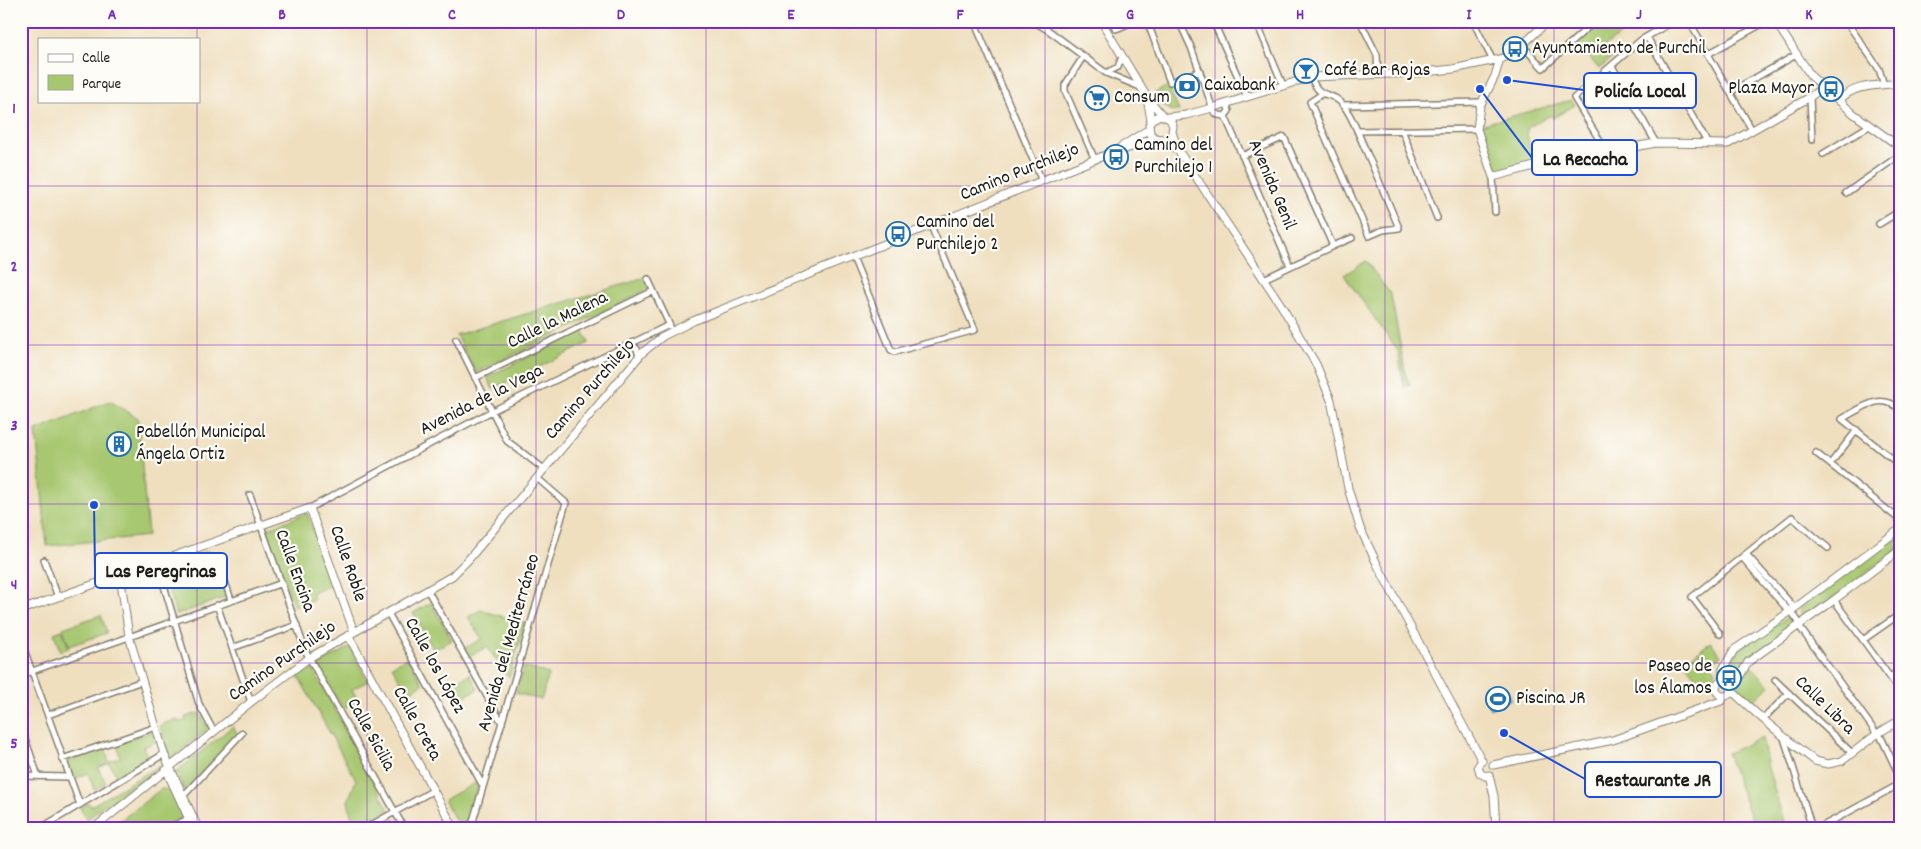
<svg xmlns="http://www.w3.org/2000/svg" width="1921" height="849" font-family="Dekko,sans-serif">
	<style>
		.green { fill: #a7c76f; stroke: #627246 }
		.water { fill: #4aacc9; stroke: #336472 }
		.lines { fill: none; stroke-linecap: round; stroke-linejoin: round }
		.street-casing { stroke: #867e6e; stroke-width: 8 }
		.secondary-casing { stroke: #867e6e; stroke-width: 9 }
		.street { stroke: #fff; stroke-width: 5 }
		.secondary { stroke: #fff; stroke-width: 7 }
		.grid { fill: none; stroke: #7b2cbf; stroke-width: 1; stroke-opacity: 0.55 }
		.labels { text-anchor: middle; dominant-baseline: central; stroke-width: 4.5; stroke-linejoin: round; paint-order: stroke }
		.poi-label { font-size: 19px; fill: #1c1c1c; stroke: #fdfcf7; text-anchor: start }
		.street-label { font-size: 19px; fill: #1c1c1c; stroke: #fdfcf7 }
		.leader { fill: none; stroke: #1d4ed8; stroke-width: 2 }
		.callout-dot { fill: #1d4ed8; stroke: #fdfcf7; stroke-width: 2 }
		.callout { fill: #fdfcf7; stroke: #1d4ed8; stroke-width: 2 }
		.callout-label { font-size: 20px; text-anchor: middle; font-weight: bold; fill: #1c1c1c }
		.neatline { fill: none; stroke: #7b2cbf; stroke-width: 2 }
		.grid-label { font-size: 16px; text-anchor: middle; font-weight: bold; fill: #7b2cbf }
	</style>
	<rect width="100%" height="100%" fill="#fdfcf7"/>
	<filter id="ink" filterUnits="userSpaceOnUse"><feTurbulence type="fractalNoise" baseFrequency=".02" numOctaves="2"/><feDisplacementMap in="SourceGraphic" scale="10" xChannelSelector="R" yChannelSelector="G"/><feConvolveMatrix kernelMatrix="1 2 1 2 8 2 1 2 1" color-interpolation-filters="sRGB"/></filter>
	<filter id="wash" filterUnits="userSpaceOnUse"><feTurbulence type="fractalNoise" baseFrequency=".0096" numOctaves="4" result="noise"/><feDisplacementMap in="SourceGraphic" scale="20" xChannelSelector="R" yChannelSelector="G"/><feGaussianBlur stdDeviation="1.12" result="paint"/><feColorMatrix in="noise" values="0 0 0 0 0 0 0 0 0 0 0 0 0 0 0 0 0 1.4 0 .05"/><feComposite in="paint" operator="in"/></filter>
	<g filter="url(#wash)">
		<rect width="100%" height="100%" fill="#efdfbf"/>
		<!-- green -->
		<path class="green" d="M1601 21H1634L1636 24 1605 46 1613 57 1599 69 1577 43Z
			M1168 86 1179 111C1166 112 1161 104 1155 93Z
			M1571 100 1575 105 1553 118 1551 115 1527 128V134L1533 161 1496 172 1480 125Z
			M1366 261 1391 295 1406 376 1410 384 1404 387 1398 351 1344 275Z
			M645 278 650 289 476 373 456 335Z
			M583 330 589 343 493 389 487 377Z
			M110 401 138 418 148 536 47 546 36 431Z
			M307 513 332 585 312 592 314 599 294 607 266 529Z
			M1900 531V548L1805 619 1798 610Z
			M208 551 226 597 176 615 162 568Z
			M431 603 452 640 434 650 413 613Z
			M480 610 525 623 509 678 487 647 469 656 465 648 482 639 468 617Z
			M101 615 107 633 69 646 63 628Z
			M1788 617 1794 626 1747 661 1736 678 1731 680 1724 677C1726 650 1767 630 1788 617Z
			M62 630 69 648 60 651 54 633Z
			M1711 642 1721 656 1710 664 1716 672 1701 683 1684 662Z
			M350 647 368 681 352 689 358 701 343 709 318 665Z
			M408 657 423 684 407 693 392 666Z
			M311 665 389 810 356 828H354L348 801 356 780 297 674Z
			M1750 665 1770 685 1750 705 1736 690Z
			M524 667 549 674 541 700 516 693Z
			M470 674 478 689 461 698 453 683Z
			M199 713 208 729 170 759 160 725 177 719 178 722 186 721 185 717Z
			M233 726 238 735 185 791 176 772Z
			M154 730 157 741 143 747 149 758 117 776 109 763 98 768 106 783 94 790 88 773 74 779 68 761 105 748 109 762 120 757 117 744Z
			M1762 738 1768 768 1786 828H1755L1727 753Z
			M162 764 124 796 103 805 87 820 80 808 88 803 91 806Z
			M477 782 478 785 465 828H460L444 800Z
			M161 789 171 790 184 817 162 828H111Z
			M393 817 399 828H376L375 827Z"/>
		<!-- water -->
		<path class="water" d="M1506 689 1511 699 1490 709 1485 699Z"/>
	</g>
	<g filter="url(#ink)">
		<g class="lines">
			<defs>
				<path id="street" d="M974 21 1042 181
					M1033 21 1048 30 1106 73 1140 87
					M1111 21 1116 29 1135 21
					M1147 21 1170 82 1200 71
					M1179 21 1191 47 1214 112 1218 115 1225 116
					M1213 21 1247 97
					M1256 21 1283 85
					M1360 21 1377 55 1378 74
					M1473 21 1493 61
					M1689 21 1752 130
					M1846 21 1879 69 1884 85
					M1647 37 1708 144
					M1523 46 1543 68 1595 21
					M1708 54 1767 21
					M1083 57 1065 85V91L1095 160
					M1612 66 1656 143
					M1106 73 1118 67 1122 57
					M1311 77C1320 102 1331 89 1344 106 1353 118 1359 136 1366 151 1377 176 1388 202 1399 228L1383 230 1369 236 1310 102 1322 94
					M1730 92 1796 55
					M1810 97 1812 140
					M1344 105 1482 102
					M1225 116 1290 266
					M1225 116 1229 111 1227 104
					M1402 130 1437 218
					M1357 131 1477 129
					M1606 151 1574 98 1641 40 1674 21
					M1823 154 1869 126
					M1242 156 1284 137 1333 246
					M1493 177 1495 212
					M1846 193 1900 155
					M1879 224 1900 211
					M853 257 891 350 895 352 975 330 931 226
					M648 279 670 326
					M1264 279 1333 246 1352 238
					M456 339 507 441 544 469
					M631 343 637 349 639 357
					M475 378 653 291
					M1900 409C1879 392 1862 408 1842 419L1900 465
					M1816 453 1900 520
					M1830 464 1857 430
					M250 495 306 652 404 828
					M310 508 492 411 669 325
					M1746 554 1792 605 1791 611
					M1742 557 1787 609 1791 611 1801 625V629L1877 734
					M44 560 58 597
					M157 562 199 704 214 732
					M220 566 231 600
					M428 591 502 723
					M1834 600 1900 691
					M217 605 251 702
					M388 613 483 786
					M1720 634 1692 597 1792 517 1828 548
					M1863 640 1900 614
					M21 641 80 805
					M232 648 297 625
					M21 675 282 583
					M1890 677 1900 670
					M1775 680 1852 753
					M48 715 142 681
					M1763 719 1789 693
					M21 727 38 776
					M1879 733 1900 777
					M1784 738 1812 828
					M62 759 156 727
					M21 776 69 777
					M181 793H186L242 733
					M41 828 164 754
					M169 828 188 819
					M366 828 434 790
					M471 828 566 503 537 478
					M1819 828 1900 784"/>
				<path id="secondary" d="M1101 21 1147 97 1162 115
					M1775 21 1811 76 1854 114 1900 147
					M1500 59 1495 76 1480 106 1477 129 1493 177 1549 162 1656 143 1728 144 1810 97 1823 87
					M1147 98 1151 120 1149 125 1150 133 1155 138 1162 139 1178 150
					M1839 101C1854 83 1879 86 1900 83
					M1168 117 1186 115 1212 108 1311 77 1416 73 1453 69 1500 59 1513 54 1548 21
					M1151 120 1160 115 1170 119 1173 126 1172 132 1178 150 1281 305 1316 364 1331 400 1348 488 1360 528 1378 566 1482 761
					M1126 149 1155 138
					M120 575 129 636 164 754 198 828
					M21 610 310 508 354 632
					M348 635 454 828
					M1716 688a8 8 0 1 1 16 0a8 8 0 1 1-16 0Z
					M1722 680 1723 669 1734 650 1791 611 1900 529
					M1732 686 1736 683 1748 662 1834 600 1900 550
					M1732 691C1758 716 1786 739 1815 761L1828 764 1842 761 1877 734 1900 720
					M1482 761 1478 766 1480 773 1485 776 1489 775
					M1493 765 1613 740 1721 701 1724 697
					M170 769 169 776 193 828
					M1489 775 1494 796 1496 828
					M94 828 251 702 309 658 452 576 468 560 642 353 663 336 693 321 1113 152 1149 129"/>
			</defs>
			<!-- street casing -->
			<use href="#street" class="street-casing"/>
			<!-- secondary casing -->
			<use href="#secondary" class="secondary-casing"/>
			<!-- street -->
			<use href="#street" class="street"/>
			<!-- secondary -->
			<use href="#secondary" class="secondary"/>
		</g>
	</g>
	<!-- grid -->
	<path class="grid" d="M197 21V39M367 21V828M536 21V828M706 21V828M876 21V828M1045 21V828M1215 21V828M1385 21V828M1554 21V828M1724 21V828M197 101V828M21 186H1900M21 345H1900M21 504H1900M21 663H1900"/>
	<!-- icons -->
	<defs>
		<symbol id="bus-ring" viewBox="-11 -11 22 22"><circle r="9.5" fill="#fdfcf7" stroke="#1f6fb2" stroke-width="1.5"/><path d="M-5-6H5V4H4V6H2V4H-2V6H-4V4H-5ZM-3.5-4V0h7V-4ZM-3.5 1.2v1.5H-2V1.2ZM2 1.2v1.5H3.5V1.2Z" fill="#1f6fb2"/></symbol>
		<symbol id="bar-ring" viewBox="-11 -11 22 22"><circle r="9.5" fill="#fdfcf7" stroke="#1f6fb2" stroke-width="1.5"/><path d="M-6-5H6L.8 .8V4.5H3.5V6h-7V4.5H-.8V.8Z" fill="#1f6fb2"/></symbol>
		<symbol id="bank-ring" viewBox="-11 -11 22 22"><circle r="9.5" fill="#fdfcf7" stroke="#1f6fb2" stroke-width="1.5"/><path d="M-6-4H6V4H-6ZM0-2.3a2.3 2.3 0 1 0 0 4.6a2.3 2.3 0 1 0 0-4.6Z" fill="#1f6fb2"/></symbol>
		<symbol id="supermarket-ring" viewBox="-11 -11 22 22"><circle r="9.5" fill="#fdfcf7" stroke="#1f6fb2" stroke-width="1.5"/><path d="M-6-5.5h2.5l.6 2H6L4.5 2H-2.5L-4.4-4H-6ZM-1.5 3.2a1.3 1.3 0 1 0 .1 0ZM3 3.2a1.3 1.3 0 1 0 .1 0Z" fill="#1f6fb2"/></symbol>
		<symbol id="building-ring" viewBox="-11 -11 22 22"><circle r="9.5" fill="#fdfcf7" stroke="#1f6fb2" stroke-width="1.5"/><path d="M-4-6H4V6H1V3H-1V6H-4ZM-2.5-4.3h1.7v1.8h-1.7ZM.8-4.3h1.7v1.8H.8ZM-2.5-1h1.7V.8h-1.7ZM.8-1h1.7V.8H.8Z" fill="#1f6fb2"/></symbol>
		<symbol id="stadium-ring" viewBox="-11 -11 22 22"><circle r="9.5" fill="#fdfcf7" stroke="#1f6fb2" stroke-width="1.5"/><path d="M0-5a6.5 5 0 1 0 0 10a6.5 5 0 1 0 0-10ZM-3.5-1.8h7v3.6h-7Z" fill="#1f6fb2"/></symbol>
	</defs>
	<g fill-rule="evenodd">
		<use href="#bus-ring" x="1501" y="35" width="28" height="28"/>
		<use href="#bar-ring" x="1292" y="57" width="28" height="28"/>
		<use href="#bank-ring" x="1173" y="72" width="28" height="28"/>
		<use href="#bus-ring" x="1817" y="75" width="28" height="28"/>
		<use href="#supermarket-ring" x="1083" y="84" width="28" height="28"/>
		<use href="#bus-ring" x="1102" y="143" width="28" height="28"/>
		<use href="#bus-ring" x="884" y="220" width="28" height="28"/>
		<use href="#building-ring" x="105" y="430" width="28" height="28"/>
		<use href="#bus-ring" x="1715" y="664" width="28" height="28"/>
		<use href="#stadium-ring" x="1484" y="685" width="28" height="28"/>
	</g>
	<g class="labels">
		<!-- poi labels -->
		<g class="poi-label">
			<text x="1532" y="49">Ayuntamiento de Purchil</text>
			<text x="1324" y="71">Café Bar Rojas</text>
			<text x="1204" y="86">Caixabank</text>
			<text x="1814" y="89" text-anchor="end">Plaza Mayor</text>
			<text x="1114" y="98">Consum</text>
			<text x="1134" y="146">Camino del<tspan x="1134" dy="22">Purchilejo 1</tspan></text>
			<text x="916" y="223">Camino del<tspan x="916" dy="22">Purchilejo 2</tspan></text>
			<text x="136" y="433">Pabellón Municipal<tspan x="136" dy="22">Ángela Ortiz</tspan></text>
			<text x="1712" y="667" text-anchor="end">Paseo de<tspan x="1712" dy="22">los Álamos</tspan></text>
			<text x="1516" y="699">Piscina JR</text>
		</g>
		<!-- street labels -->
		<g class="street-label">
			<text transform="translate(1020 173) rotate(-22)">Camino Purchilejo</text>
			<text transform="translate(1271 185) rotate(67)">Avenida Genil</text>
			<text transform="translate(558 321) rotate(-26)">Calle la Malena</text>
			<text transform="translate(591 390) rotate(-49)">Camino Purchilejo</text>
			<text transform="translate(482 401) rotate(-27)">Avenida de la Vega</text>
			<text transform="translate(347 564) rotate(71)">Calle Roble</text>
			<text transform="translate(294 571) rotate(70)">Calle Encina</text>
			<text transform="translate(510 643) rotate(-74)">Avenida del Mediterráneo</text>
			<text transform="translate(283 662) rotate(-35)">Camino Purchilejo</text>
			<text transform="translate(434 666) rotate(61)">Calle los López</text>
			<text transform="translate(1824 706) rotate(44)">Calle Libra</text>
			<text transform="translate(416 724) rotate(61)">Calle Creta</text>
			<text transform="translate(370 735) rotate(61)">Calle Sicilia</text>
		</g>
	</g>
	<!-- callouts -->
	<path class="leader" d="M1507 80L1584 90M1480 89L1532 158M94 505L95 570M1504 733L1585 779"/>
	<g class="callout-dot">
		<circle cx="1507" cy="80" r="5"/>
		<circle cx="1480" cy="89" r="5"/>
		<circle cx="94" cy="505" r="5"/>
		<circle cx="1504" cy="733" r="5"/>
	</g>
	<g class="callout">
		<rect x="1584" y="73" width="112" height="35" rx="5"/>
		<rect x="1532" y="140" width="105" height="35" rx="5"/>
		<rect x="95" y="553" width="132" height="35" rx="5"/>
		<rect x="1585" y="762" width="136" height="35" rx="5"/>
	</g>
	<g class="callout-label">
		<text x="1640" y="97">Policía Local</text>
		<text x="1585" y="165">La Recacha</text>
		<text x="161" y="577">Las Peregrinas</text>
		<text x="1653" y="786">Restaurante JR</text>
	</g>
	<!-- margin -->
	<rect width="1921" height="849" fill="none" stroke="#fdfcf7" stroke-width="55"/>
	<!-- legend -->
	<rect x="38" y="38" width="162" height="65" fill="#fdfcf7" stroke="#a3a29f"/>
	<rect x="48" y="54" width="25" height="8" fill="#ffffff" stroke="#a3a29f"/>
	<text x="82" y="62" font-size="15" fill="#1c1c1c">Calle</text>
	<rect x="48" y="75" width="25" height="15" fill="#a7c76f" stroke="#a3a29f"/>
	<text x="82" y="88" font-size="15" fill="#1c1c1c">Parque</text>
	<rect x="28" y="28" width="1866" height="794" class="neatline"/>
	<g class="grid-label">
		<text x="112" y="19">A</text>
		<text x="282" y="19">B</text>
		<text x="452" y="19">C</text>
		<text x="621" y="19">D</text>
		<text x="791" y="19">E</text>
		<text x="960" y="19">F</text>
		<text x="1130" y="19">G</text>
		<text x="1300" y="19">H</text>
		<text x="1469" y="19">I</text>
		<text x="1639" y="19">J</text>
		<text x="1809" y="19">K</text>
		<text x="14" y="113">1</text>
		<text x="14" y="271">2</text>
		<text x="14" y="430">3</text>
		<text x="14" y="589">4</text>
		<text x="14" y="748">5</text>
	</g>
</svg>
